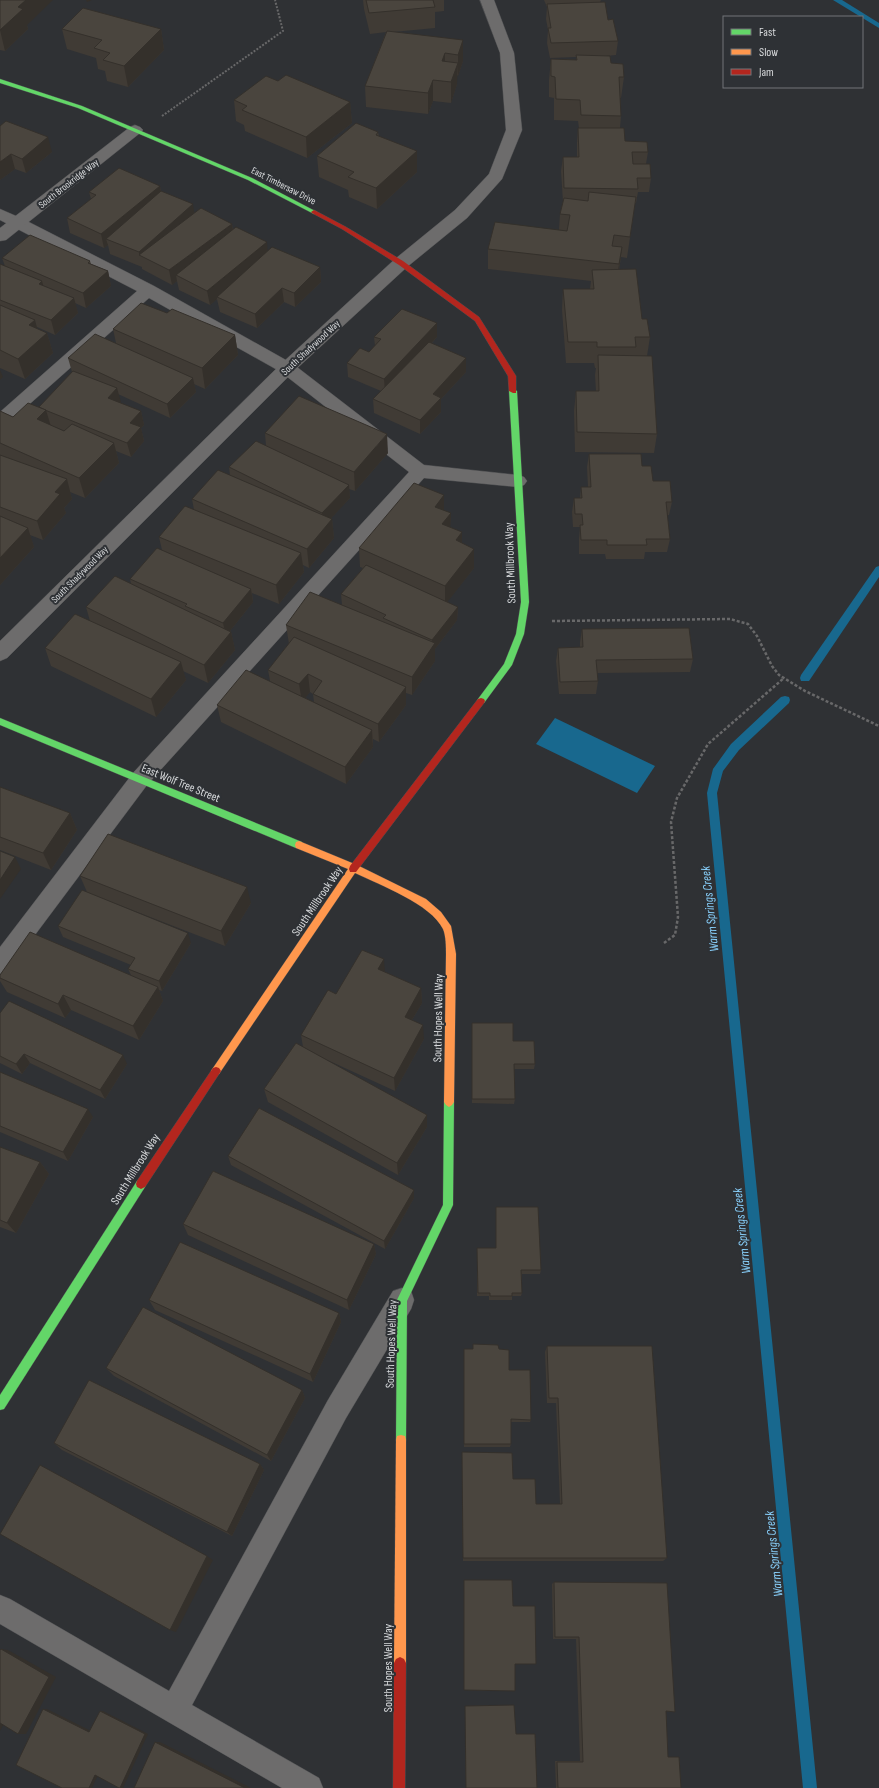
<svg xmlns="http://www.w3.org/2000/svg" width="879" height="1788" font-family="'Sofia Sans Condensed',sans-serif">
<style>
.water{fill:#18688e}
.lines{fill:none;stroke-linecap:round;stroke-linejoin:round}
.stream{fill:#18688e;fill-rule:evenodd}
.lane-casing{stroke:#4b4c4e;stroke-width:1}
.street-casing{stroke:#4b4c4e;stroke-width:1}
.fast-casing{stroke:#4b4c4e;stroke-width:1}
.slow-casing{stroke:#4b4c4e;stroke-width:1}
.jam-casing{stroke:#4b4c4e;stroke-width:1}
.path-far1{stroke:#686869;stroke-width:2;stroke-dasharray:2 1.5;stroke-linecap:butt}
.path{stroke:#686869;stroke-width:2.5;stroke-dasharray:3 2;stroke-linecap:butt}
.lane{fill:#6d6c6c;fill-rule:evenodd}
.street{fill:#6d6c6c;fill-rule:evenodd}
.fast{fill:#63d668;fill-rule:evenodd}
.slow{fill:#ff974d;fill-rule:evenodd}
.jam{fill:#b3261e;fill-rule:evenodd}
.wall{fill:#403b35;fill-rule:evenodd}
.shaded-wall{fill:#34302b}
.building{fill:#4a453e;stroke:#34302b}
.labels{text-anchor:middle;stroke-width:4;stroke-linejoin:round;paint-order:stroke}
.far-street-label{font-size:10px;fill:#d8dadc;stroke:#2e3135}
.street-label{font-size:12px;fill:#d8dadc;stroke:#2e3135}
.water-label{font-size:13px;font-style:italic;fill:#88cffa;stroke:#2e3135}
</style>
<rect width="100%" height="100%" fill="#2f3134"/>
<polygon class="water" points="555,718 655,766 637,793 536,744"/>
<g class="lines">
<g class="stream">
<polygon points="833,0 842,0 879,23 879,28"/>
<polygon points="879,566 879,577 809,681 801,681 800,678 801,675 876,567"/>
<polygon points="785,696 789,697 790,700 789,703 739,750 723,771 717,793 817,1788 803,1788 707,793 713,769 731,744 781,697"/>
</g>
<defs>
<g id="lane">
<polygon points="0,209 23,219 154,286 293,364 424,465 518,475 524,477 527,481 524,485 518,487 424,478 147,785 8,971 0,974 0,947 133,773 409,472 281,372 149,298 6,425 0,427 0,412 137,291 0,220"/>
<polygon points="402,1288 411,1291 414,1300 411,1309 346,1418 192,1705 319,1778 323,1788 282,1788 0,1624 0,1595 10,1599 169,1691 328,1400 393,1291"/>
</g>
<g id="street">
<polygon points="480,0 494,0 514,53 522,130 502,179 467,218 407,267 293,372 7,658 0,661 0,641 281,364 395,259 455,210 489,174 506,130 500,53"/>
<polygon points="135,125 140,127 143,130 140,133 6,240 0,241 0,228 130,127"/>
</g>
<g id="fast">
<polygon points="0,79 82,106 252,178 317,212 314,214 312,213 248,180 78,108 0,83"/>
<polygon points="510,389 513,389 517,391 529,602 524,634 512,665 484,703 478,703 477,701 478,699 504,664 516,634 521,602 509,391"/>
<polygon points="0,718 302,842 303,845 302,848 296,848 0,725"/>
<polygon points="449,1097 452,1099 454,1102 453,1205 407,1301 406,1440 405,1444 401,1445 397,1444 396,1440 397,1300 443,1205 444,1102 446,1099"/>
<polygon points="141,1179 145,1181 146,1184 145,1187 4,1409 0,1410 0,1395 137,1181"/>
</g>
<g id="slow">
<path d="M299,841L357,865L426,899L441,912L451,926L456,954L454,1102L452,1105L449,1107L446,1105L444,1102L446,954C446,947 446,936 443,929C431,904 380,885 355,873L219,1074L216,1075L213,1074L211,1071L213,1068L348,869L296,848L295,845L296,842Z"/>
<polygon points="401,1435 405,1436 406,1440 406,1663 404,1667 400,1669 396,1667 394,1663 396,1440 397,1436"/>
</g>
<g id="jam">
<polygon points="314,210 346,227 403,261 479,317 516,376 516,393 513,393 509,391 508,376 475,321 399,265 342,229 312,213 311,212"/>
<polygon points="481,698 484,699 485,701 484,703 356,872 350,872 349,869 350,866 478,699"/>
<polygon points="216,1067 219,1068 221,1071 219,1074 145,1187 141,1189 137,1187 136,1184 137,1181 213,1068"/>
<polygon points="400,1657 404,1659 406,1663 405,1788 393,1788 394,1663 396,1659"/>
</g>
</defs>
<use href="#lane" class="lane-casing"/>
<use href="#street" class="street-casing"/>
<use href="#fast" class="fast-casing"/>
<use href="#slow" class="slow-casing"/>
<use href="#jam" class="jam-casing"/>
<polyline class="path-far1" points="162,116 283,31 275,0"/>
<g class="path">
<polyline points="552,621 730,619 748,624 757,636 772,666 779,675 805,691 879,726"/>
<polyline points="664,943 675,935 678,917 671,822 677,798 708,744 784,678"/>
</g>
<use href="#lane" class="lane"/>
<use href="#street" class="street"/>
<use href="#fast" class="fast"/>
<use href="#slow" class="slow"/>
<use href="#jam" class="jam"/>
</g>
<g class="wall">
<polygon points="0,0 27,25 28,29 5,51 0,50"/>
<polygon points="363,0 444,0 444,11 435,12 435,28 393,32 463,40 463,61 458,76 457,75 457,84 451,103 433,101 428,114 366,107 365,86 386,32 370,34 364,9"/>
<polygon points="544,0 601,0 600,2 618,41 616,55 606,56 611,63 624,77 621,98 620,98 621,116 620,128 625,141 648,152 646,164 651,178 649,192 638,192 636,203 635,203 627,258 621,257 619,270 642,319 650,337 647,356 657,434 654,453 575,452 574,411 576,391 596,391 595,375 596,368 595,368 594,363 566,363 562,310 563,289 590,289 591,281 488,269 488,249 559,230 560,214 563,202 561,171 563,157 577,157 577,142 578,128 579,128 578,121 554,120 554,98 549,97 549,80 551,59 576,60 576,57 550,58 547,43 548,30 546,19 547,7"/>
<polygon points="62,29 161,29 164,50 128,87 107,81 105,71 98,69 96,58 67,49"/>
<polygon points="278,81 350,102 352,123 307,158 245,131 244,125 236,121 234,100"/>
<polygon points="0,126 52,152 26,173 15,169 0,180"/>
<polygon points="378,132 379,136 417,172 377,209 349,197 348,190 319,177 317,156"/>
<polygon points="160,186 161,192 194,213 232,224 233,230 268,251 320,267 321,282 295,307 284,302 257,328 220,312 217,299 210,305 179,290 177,281 172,285 142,269 142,267 110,254 108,245 104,248 70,233 67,218 91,199 89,192"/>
<polygon points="2,258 90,261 91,264 108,271 111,286 86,308 75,303 78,313 55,335 37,327 37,329 47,333 53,353 25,379 0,368 0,264 5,266"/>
<path d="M167,313L235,335L238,355L205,389L194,384L196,392L170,418L118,394L120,403L141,411L144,425L141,428L144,441L131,457L116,451L119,463L85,498L70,492L72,499L64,508L66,513L43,540L30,535L34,547L0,585V411L13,417L39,407L72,372L68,358L116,343L113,329ZM50,425L65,431H64Z"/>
<polygon points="437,323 437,337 432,343 466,372 441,399 441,412 420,434 374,413 373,399 381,391 348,377 347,363 369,352 375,346 374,337"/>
<polygon points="265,433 388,453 355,491 349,489 350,498 331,518 332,519 334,538 309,568 303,565 304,572 279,604 252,593 253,602 230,631 231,632 235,650 208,683 183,671 186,680 156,717 51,666 45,648 90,621 86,607 131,584 130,579 162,550 159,537 194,510 192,499 230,475 229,467 266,446"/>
<polygon points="589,454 642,466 653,481 672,502 669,515 667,515 670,539 667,552 645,552 644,559 606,559 605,554 579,554 579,539 580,527 573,527 572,512 574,498 580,498 581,487 588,487 587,467"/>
<path d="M444,511L451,513L450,527L462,532V543L474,568L447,602L458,607L457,620L435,649V661L412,695L406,693V705L379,742L373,739V747L346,784L221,722L217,705L270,681L268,670L289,644L286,625L342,605L341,594L363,568L360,567L359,548ZM310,692L313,694L314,702L305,698Z"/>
<polygon points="582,629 693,659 690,672 597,673 598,681 596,694 559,694 556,661 558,648 580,647 580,642"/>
<polygon points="0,787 70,813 77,830 51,870 0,850"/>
<polygon points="80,876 251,903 225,946 106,900 191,943 162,991 159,990 163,1001 139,1040 71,1010 65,1018 7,992 0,981 0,975 131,975 128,969 131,965 63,937 58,926 87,892"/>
<polygon points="385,972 421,988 422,1003 412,1020 424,1039 395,1091 323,1058 427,1115 427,1127 398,1175 268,1102 264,1089 303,1047 301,1035 336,994"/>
<polygon points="0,1013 127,1064 105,1099 30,1063 22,1074 0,1063"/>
<polygon points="472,1028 513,1041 535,1064 534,1069 514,1069 515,1099 514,1104 472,1103"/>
<polygon points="0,1072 93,1117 68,1161 0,1132"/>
<polygon points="0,1147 40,1162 49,1174 16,1233 0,1227"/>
<polygon points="228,1156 414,1198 385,1249 231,1165"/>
<polygon points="496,1207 541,1270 540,1274 522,1274 522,1293 521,1296 512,1296 512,1300 489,1300 489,1296 477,1296 477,1248 496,1248"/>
<polygon points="183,1224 374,1244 376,1254 349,1310 188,1235"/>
<polygon points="149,1300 339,1313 341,1322 313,1382 155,1310"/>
<polygon points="547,1346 667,1558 663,1561 463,1561 462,1452 513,1479 536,1504 560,1504 556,1403 547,1403 545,1352"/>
<polygon points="464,1349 499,1349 509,1370 531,1420 530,1422 511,1422 511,1444 510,1447 464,1447"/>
<polygon points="106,1368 302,1390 305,1398 271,1461 114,1376"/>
<polygon points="54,1443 260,1464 264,1470 232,1536 62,1450"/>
<polygon points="554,1582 675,1712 666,1711 668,1757 679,1757 681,1788 556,1788 555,1761 580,1761 576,1639 553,1639 552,1584"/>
</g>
<g class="shaded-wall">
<polygon points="26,0 53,0 27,25 28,29 5,51 0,30 18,7"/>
<polygon points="86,0 92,0 87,2"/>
<polygon points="161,29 164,50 128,87 124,66"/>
<polygon points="463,40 463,61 458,76 458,55"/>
<polygon points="445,53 445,74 442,82 442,61"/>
<polygon points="458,63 457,84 451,103 451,82"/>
<polygon points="433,80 433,101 428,114 428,93"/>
<polygon points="350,102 352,123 307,158 306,137"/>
<polygon points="48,137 52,152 26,173 22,159"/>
<polygon points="417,151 417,172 377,209 376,188"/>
<polygon points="11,154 15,169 0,180 0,162"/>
<polygon points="160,186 162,200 106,239 108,245 104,248 101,234"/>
<polygon points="193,204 195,219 139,255 139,252"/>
<polygon points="232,224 234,238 176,275 177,281 172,285 169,270"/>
<polygon points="267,242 268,257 217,297 217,299 210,305 207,291"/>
<polygon points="622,247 619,268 616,284 619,264"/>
<polygon points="320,267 321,282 295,307 294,293"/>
<polygon points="108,271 111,286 86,308 83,293"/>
<polygon points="42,281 46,295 39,284"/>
<polygon points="282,288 284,302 257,328 255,314"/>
<polygon points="74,298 78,313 55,335 51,320"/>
<polygon points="35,320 40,339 47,333 53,353 25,379 18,359 29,325"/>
<polygon points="437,323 437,337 385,393 384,379"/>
<polygon points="235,335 238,355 205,389 202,368"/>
<polygon points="466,358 466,372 441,399 441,412 420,434 420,420 433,394"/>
<polygon points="0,370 3,377 0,380"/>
<polygon points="193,378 196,392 170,418 167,404"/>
<polygon points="117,388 121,402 112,412 108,398"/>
<polygon points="46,410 52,430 37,419"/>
<polygon points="141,411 144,425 141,428 144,441 131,457 127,443 130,423"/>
<polygon points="387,434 388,453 355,491 354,472"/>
<polygon points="114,443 119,463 85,498 79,478"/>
<polygon points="67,479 72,499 64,508 66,513 43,540 37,521 55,492"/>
<polygon points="349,485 350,498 323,527 322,513"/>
<polygon points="444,495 444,515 435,507"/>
<polygon points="451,513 450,533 442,524"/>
<polygon points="332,519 334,538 309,568 307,549"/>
<polygon points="28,528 34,547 0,585 0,558"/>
<polygon points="462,532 462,552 456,540"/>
<polygon points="474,549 474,568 445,605 445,586"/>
<polygon points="301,553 304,572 279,604 276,585"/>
<polygon points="251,589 253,602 226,636 223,623"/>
<polygon points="458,607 457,620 435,649 435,661 412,695 412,677 432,647 432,640"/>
<polygon points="231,632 235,650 208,683 204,665"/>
<polygon points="181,662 186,680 156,717 151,699"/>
<polygon points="308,674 310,692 302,702 299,684"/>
<polygon points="406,687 406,705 379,742 378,724"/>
<polygon points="372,730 373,747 346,784 345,767"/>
<polygon points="70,813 77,830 51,870 43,853"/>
<polygon points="15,857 21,869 0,899 0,880"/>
<polygon points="247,887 251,903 225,946 221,931"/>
<polygon points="188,933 191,943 162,991 159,981"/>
<polygon points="384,959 385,974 378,969"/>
<polygon points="158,987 163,1001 139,1040 133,1026"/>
<polygon points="421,988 422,1003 406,1030 405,1017"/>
<polygon points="63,995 71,1010 65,1018 58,1004"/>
<polygon points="423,1025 424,1039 395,1091 394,1078"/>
<polygon points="24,1054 30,1063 22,1074 16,1064"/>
<polygon points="123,1055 127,1064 105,1099 100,1090"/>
<polygon points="88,1109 93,1117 68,1161 63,1152"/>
<polygon points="427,1115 427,1127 398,1175 397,1163"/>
<polygon points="40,1162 49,1174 16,1233 7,1223"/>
<polygon points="414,1190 414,1198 385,1249 384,1241"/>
<polygon points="374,1244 376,1254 349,1310 347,1300"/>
<polygon points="339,1313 341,1322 313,1382 310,1374"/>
<polygon points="302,1390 305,1398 271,1461 267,1455"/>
<polygon points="260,1464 264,1470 232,1536 227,1532"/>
<polygon points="207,1556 213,1560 176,1632 170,1630"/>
<polygon points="1,1649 8,1650 56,1677 26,1734 18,1734"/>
<polygon points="43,1709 47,1709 93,1732 89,1732"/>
<polygon points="100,1711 103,1711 148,1734 123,1788 120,1788"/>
<polygon points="0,1722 5,1722 0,1731"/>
<polygon points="155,1742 160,1742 251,1788 245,1788"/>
<polygon points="95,1775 98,1775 92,1788 89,1788"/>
</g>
<g class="building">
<polygon points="0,0 26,0 18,7 23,9 0,30"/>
<polygon points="366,0 433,0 435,7 369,13"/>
<polygon points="605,2 608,20 613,19 618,41 551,43 548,28 551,28 547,4"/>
<polygon points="83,8 161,29 124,66 103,60 110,53 94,48 102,40 62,29"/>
<polygon points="387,31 463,40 458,55 445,53 442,61 458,63 451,82 433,80 428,93 365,86"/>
<polygon points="576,55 610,56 611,63 623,64 624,77 619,77 621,116 581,115 580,100 556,99 555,77 551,76 551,59 577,60"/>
<polygon points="286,75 350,102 306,137 242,110 247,106 234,100 266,76 278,81"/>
<polygon points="6,121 48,137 22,159 11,154 0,162 0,126"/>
<polygon points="356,123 378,132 376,135 417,151 376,188 348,177 354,172 317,156"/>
<polygon points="578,128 624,128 625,141 647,142 648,152 632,152 633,164 650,164 651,178 637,178 638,189 564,188 563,157 579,157"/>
<polygon points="119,168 160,186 101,234 67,218 96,195 89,192"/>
<polygon points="161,191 193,204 139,252 106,239"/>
<polygon points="589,192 636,197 630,237 614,235 612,246 622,247 619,264 488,249 495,222 567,231 570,215 560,214 564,198 588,201"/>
<polygon points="201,208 232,224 169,270 139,255"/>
<polygon points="236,227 267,242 207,291 176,275"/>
<polygon points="30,235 90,261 88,263 108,271 83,293 2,258"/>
<polygon points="272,247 320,267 294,293 282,288 255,314 217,297"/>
<polygon points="0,264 42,281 39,284 74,298 51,320 0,300"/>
<polygon points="636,269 642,319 647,319 650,337 635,337 636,347 597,347 597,342 568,342 563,289 594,289 592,270"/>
<polygon points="141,303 167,313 172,309 235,335 202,368 113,329"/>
<polygon points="0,305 35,320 29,325 47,333 18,359 0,350"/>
<polygon points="402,309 437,323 384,379 347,363 360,348 369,352 381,339 374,337"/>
<polygon points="95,334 193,378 167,404 68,358"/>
<polygon points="429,342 466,358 433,394 441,398 420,420 373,399"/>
<polygon points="598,355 652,356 657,434 577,432 576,391 599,391"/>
<polygon points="73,371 117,388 108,398 141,411 130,423 141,427 127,443 45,410 39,407"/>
<polygon points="299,396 387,434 354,472 265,433"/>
<polygon points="28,403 46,410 37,419 64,431 72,424 114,443 79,478 0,443 0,411 13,417"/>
<polygon points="256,441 349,485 322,513 229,467"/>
<polygon points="589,454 641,454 642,466 651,466 653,481 670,481 672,502 666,502 670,539 646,539 647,545 607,545 607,540 581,540 580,525 583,525 582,514 575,514 574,498 582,498 581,487 591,487"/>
<polygon points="0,455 67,479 55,492 60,494 37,521 0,507"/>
<polygon points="218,470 332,519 307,549 192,499"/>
<polygon points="414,483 444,495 435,507 451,513 442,524 462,532 456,540 474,549 445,586 359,548"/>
<polygon points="185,506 301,553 276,585 159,537"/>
<polygon points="0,516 28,528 0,558"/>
<polygon points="157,548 251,589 223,623 185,606 187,604 130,579"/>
<polygon points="366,565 458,607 432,640 383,618 386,615 341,594"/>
<polygon points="115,576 231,632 204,665 86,607"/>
<polygon points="310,592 435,643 412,677 286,625"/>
<polygon points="75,614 181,662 151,699 45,648"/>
<polygon points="689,628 693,659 596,660 598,681 560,682 558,648 583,647 582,629"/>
<polygon points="294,637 406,687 378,724 313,694 322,681 308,674 299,684 268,670"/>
<polygon points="246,670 372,730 345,767 217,705"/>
<polygon points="0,787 70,813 43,853 0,837"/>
<polygon points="108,834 247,887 221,931 80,876"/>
<polygon points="0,851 15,857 0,880"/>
<polygon points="82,890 188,933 159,981 128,969 135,958 58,926"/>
<polygon points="30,932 158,987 133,1026 63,995 58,1004 0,978 0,975"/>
<polygon points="362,950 384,959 378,969 421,988 405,1017 423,1025 394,1078 301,1035 328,990 336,994"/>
<polygon points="9,1001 123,1055 100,1090 24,1054 16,1064 0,1056 0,1013"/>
<polygon points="472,1023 513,1023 513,1041 534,1041 535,1064 514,1064 515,1099 472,1099"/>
<polygon points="296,1043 427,1115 397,1163 264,1089"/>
<polygon points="0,1072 88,1109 63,1152 0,1126"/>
<polygon points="259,1108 414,1190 384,1241 228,1156"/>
<polygon points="0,1147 40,1162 7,1223 0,1220"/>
<polygon points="213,1171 374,1244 347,1300 183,1224"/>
<polygon points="496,1207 538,1207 541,1270 521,1270 522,1293 512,1293 512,1296 490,1296 490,1293 478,1293 477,1248 496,1248"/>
<polygon points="180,1242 339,1313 310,1374 149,1300"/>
<polygon points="143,1307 302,1390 267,1455 106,1368"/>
<polygon points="473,1344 498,1345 499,1349 509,1350 509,1370 530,1370 531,1420 511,1419 511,1444 464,1444 464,1349 473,1349"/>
<polygon points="547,1346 652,1346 667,1558 463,1558 462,1452 512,1453 513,1479 535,1479 536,1504 562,1504 558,1398 549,1398"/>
<polygon points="89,1380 260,1464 227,1532 54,1443"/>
<polygon points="40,1465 207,1556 170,1630 0,1534"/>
<polygon points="464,1580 512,1580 513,1606 535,1606 536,1664 515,1664 515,1691 464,1690"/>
<polygon points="554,1582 667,1583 675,1712 666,1711 668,1757 679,1757 681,1788 558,1788 557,1762 583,1762 579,1637 555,1637"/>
<polygon points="1,1649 49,1677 18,1734 0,1723 0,1650"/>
<polygon points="514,1705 516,1734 535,1734 537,1788 466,1788 465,1706"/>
<polygon points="43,1709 89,1732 100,1711 145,1734 120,1788 119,1788 95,1775 89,1788 62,1788 16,1765"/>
<polygon points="155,1742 245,1788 134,1788"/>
</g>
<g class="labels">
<g class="far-street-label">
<text transform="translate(68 183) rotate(-38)" y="4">South Brookridge Way</text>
<text transform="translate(284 185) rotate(27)" y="4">East Timbersaw Drive</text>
<text transform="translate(310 347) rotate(-43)" y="4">South Shadywood Way</text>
<text transform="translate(79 574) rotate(-45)" y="4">South Shadywood Way</text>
</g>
<g class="street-label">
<text transform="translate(510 563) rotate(-92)" y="4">South Millbrook Way</text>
<text transform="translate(181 783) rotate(22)" y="4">East Wolf Tree Street</text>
<text transform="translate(317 901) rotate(-56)" y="4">South Millbrook Way</text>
<text transform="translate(438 1018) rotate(-89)" y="4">South Hopes Well Way</text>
<text transform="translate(135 1169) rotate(-58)" y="4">South Millbrook Way</text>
<text transform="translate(391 1344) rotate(-88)" y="4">South Hopes Well Way</text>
<text transform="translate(388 1668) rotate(-90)" y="4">South Hopes Well Way</text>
</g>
<g class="water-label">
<text transform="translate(709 909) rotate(-96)" y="5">Warm Springs Creek</text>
<text transform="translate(741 1231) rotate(-96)" y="5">Warm Springs Creek</text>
<text transform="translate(773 1554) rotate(-96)" y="5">Warm Springs Creek</text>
</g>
</g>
<rect x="723" y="16" width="140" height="72" fill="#2e3135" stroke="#727578"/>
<rect x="731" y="29" width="20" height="6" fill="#63d668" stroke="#727578"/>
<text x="759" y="36" font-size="12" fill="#d8dadc">Fast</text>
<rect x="731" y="49" width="20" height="6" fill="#ff974d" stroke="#727578"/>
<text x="759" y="56" font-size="12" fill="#d8dadc">Slow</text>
<rect x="731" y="69" width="20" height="6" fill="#b3261e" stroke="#727578"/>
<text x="759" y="76" font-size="12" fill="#d8dadc">Jam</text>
</svg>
